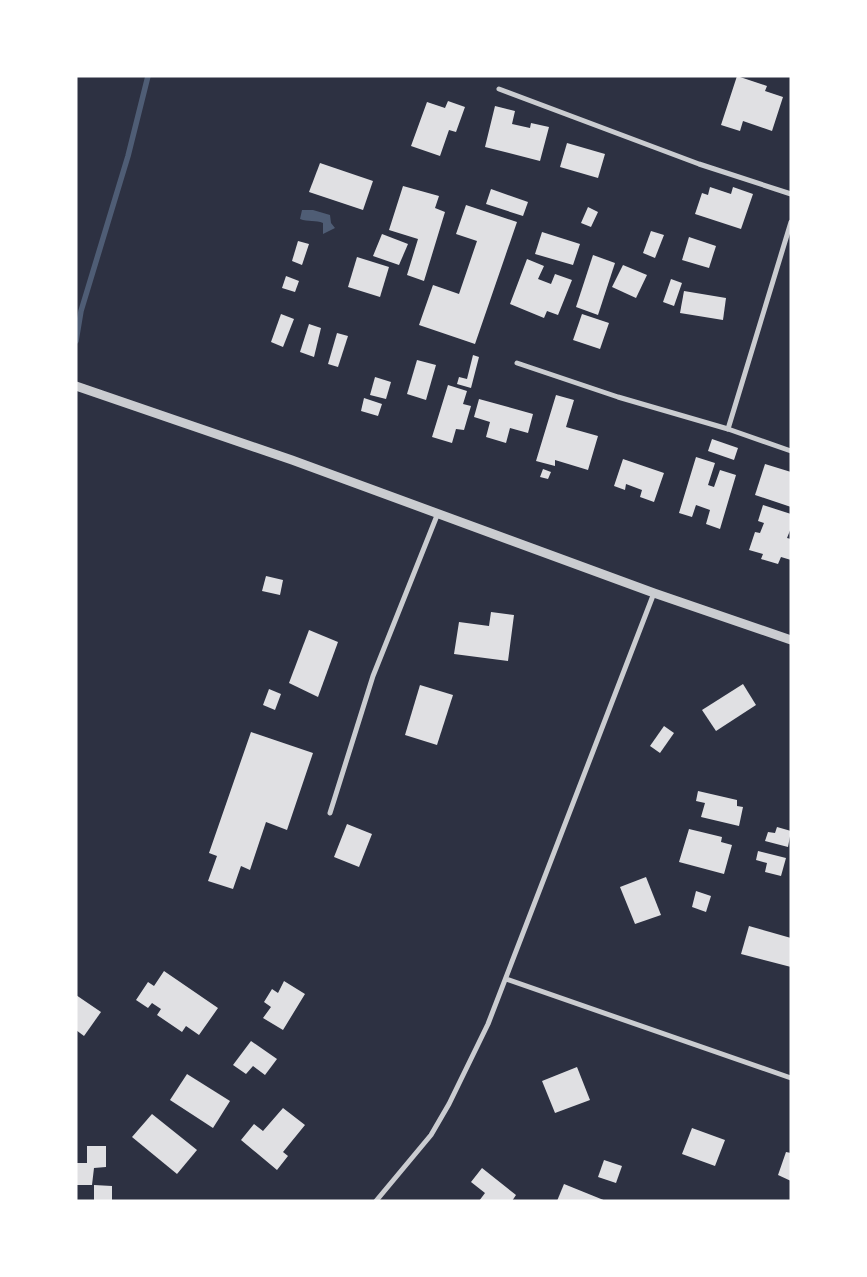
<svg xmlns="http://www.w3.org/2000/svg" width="867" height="1277" font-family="Lato,sans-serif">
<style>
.water{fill:#4f5d75}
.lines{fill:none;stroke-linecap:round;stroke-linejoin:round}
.stream{stroke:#4f5d75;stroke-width:5.5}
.building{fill:#e0e0e3}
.minor{stroke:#caccd0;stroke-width:5}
.tertiary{stroke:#caccd0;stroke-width:9}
</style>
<rect width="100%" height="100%" fill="#2d3142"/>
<path class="water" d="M302,210H313L330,215L331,223L335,228L323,234V223C316,220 308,222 300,219Z"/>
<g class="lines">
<polyline class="stream" points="76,341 81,311 128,156 148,76"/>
</g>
<g class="building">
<polygon points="737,76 767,86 765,91 783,97 772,131 743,121 740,131 721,125"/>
<polygon points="448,101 465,107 456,132 449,130 440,156 411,146 427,102 445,108"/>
<polygon points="495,106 515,111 512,124 530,128 531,123 549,127 540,161 485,147"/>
<polygon points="567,143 605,154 598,178 560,167"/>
<polygon points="320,163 373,181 363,210 309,192"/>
<polygon points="403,186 439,196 435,208 445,212 424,281 407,275 418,239 389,230"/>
<polygon points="710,187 731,194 733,187 753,194 741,229 695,214 702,193 708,195"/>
<polygon points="491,189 528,202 523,216 486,204"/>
<polygon points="466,205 517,222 475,344 419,325 433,285 459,294 477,241 456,234"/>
<polygon points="588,207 598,212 591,227 581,223"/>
<polygon points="651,231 664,235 655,258 643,253"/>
<polygon points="542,232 580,244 573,265 535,254"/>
<polygon points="382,234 408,244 399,265 373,256"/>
<polygon points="689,237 716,246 709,268 682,260"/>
<polygon points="298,241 309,244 302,265 292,261"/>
<polygon points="593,255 615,263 598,315 576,307"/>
<polygon points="357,257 389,267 380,297 348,287"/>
<polygon points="527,259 544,266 538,279 551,284 555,274 572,280 558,315 547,311 544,318 510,304"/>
<polygon points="623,265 647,275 636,298 612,287"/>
<polygon points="286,276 299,281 295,292 282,288"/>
<polygon points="671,279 682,283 674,306 663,302"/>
<polygon points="684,291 726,298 723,320 680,313"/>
<polygon points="281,314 294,319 283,347 271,342"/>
<polygon points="582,314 609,323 600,349 573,340"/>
<polygon points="309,324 321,328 314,357 300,352"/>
<polygon points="337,333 348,336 338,367 328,364"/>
<polygon points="473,355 479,357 471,388 457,384 459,377 467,379"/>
<polygon points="417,360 436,365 426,400 407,394"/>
<polygon points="375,377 391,382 386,399 370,395"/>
<polygon points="448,385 467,391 463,404 471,406 464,430 456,429 452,443 432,437"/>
<polygon points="556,395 574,400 566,427 598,436 588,470 555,460 555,466 536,461"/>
<polygon points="364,398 382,404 378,416 361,411"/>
<polygon points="479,399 533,414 528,433 510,428 506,443 486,437 490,422 474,417"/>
<polygon points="712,439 738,448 734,460 708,451"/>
<polygon points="696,457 715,463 708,485 714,487 720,470 736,475 720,529 706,524 710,510 696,505 692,517 679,513"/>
<polygon points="623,459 664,473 654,502 640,497 642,490 626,484 625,490 614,486"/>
<polygon points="765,464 791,472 791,507 755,495"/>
<polygon points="543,469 551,472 548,479 540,477"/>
<polygon points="763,505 791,514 791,528 787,538 791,539 791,560 781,557 778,564 761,559 763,554 749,550 755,532 760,533 764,523 758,521"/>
<polygon points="266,576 283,580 280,595 262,591"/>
<polygon points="491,612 514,615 508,661 454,654 459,622 489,626"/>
<polygon points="309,630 338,642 318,697 289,683"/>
<polygon points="743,684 756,705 716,731 702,710"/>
<polygon points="420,685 453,695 437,745 405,735"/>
<polygon points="269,689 281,694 275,710 263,705"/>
<polygon points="664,726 674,733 660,753 650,746"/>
<polygon points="251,732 313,753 287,830 266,822 250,870 241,866 233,889 208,881 217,856 209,853"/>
<polygon points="698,791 737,800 737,806 743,807 739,826 701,817 705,803 696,801"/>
<polygon points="347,824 372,834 359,867 334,857"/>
<polygon points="777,827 791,831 788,847 765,841 768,832 775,833"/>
<polygon points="689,829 722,837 721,842 732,845 724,874 679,862"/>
<polygon points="758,851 786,858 781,876 765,872 767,863 756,860"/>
<polygon points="646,877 661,915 635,924 620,887"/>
<polygon points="696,891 711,896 706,912 692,907"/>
<polygon points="749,926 791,938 791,967 741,954"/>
<polygon points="164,971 218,1008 199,1035 186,1026 182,1032 157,1015 161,1009 152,1003 148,1008 136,1000 148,982 154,986"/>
<polygon points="284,981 305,994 283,1030 263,1018 271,1007 264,1002 272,989 278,993"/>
<polygon points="76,995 101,1012 84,1036 76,1030"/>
<polygon points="251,1041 277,1059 265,1075 253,1066 246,1074 233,1065"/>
<polygon points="577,1067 590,1100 555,1113 542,1081"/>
<polygon points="187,1074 230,1101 213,1128 170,1100"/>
<polygon points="283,1108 305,1125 283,1152 288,1156 277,1170 241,1140 254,1124 263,1131"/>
<polygon points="152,1114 197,1150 177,1174 132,1137"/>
<polygon points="692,1128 725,1140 715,1166 682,1154"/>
<polygon points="87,1146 106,1146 106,1167 94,1168 92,1185 76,1185 76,1163 87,1163"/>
<polygon points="786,1152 791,1153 791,1181 778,1175"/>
<polygon points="604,1160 622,1166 616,1183 598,1177"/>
<polygon points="482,1168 516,1195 512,1201 479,1201 485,1193 471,1182"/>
<polygon points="564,1184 606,1201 557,1201"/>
<polygon points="94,1185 112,1186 112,1201 94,1201"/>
</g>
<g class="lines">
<g class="minor">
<polyline points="499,89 699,164 791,194"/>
<polyline points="517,363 618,397 728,429 791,451"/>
<polyline points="728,429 791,222"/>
<polyline points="330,813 373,676 438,513"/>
<polyline points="506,979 791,1078"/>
<polyline points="376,1201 431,1135 449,1104 488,1024 654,593"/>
</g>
<polyline class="tertiary" points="76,386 292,460 654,593 791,640"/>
</g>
<rect width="867" height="1277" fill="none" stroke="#ffffff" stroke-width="155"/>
</svg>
